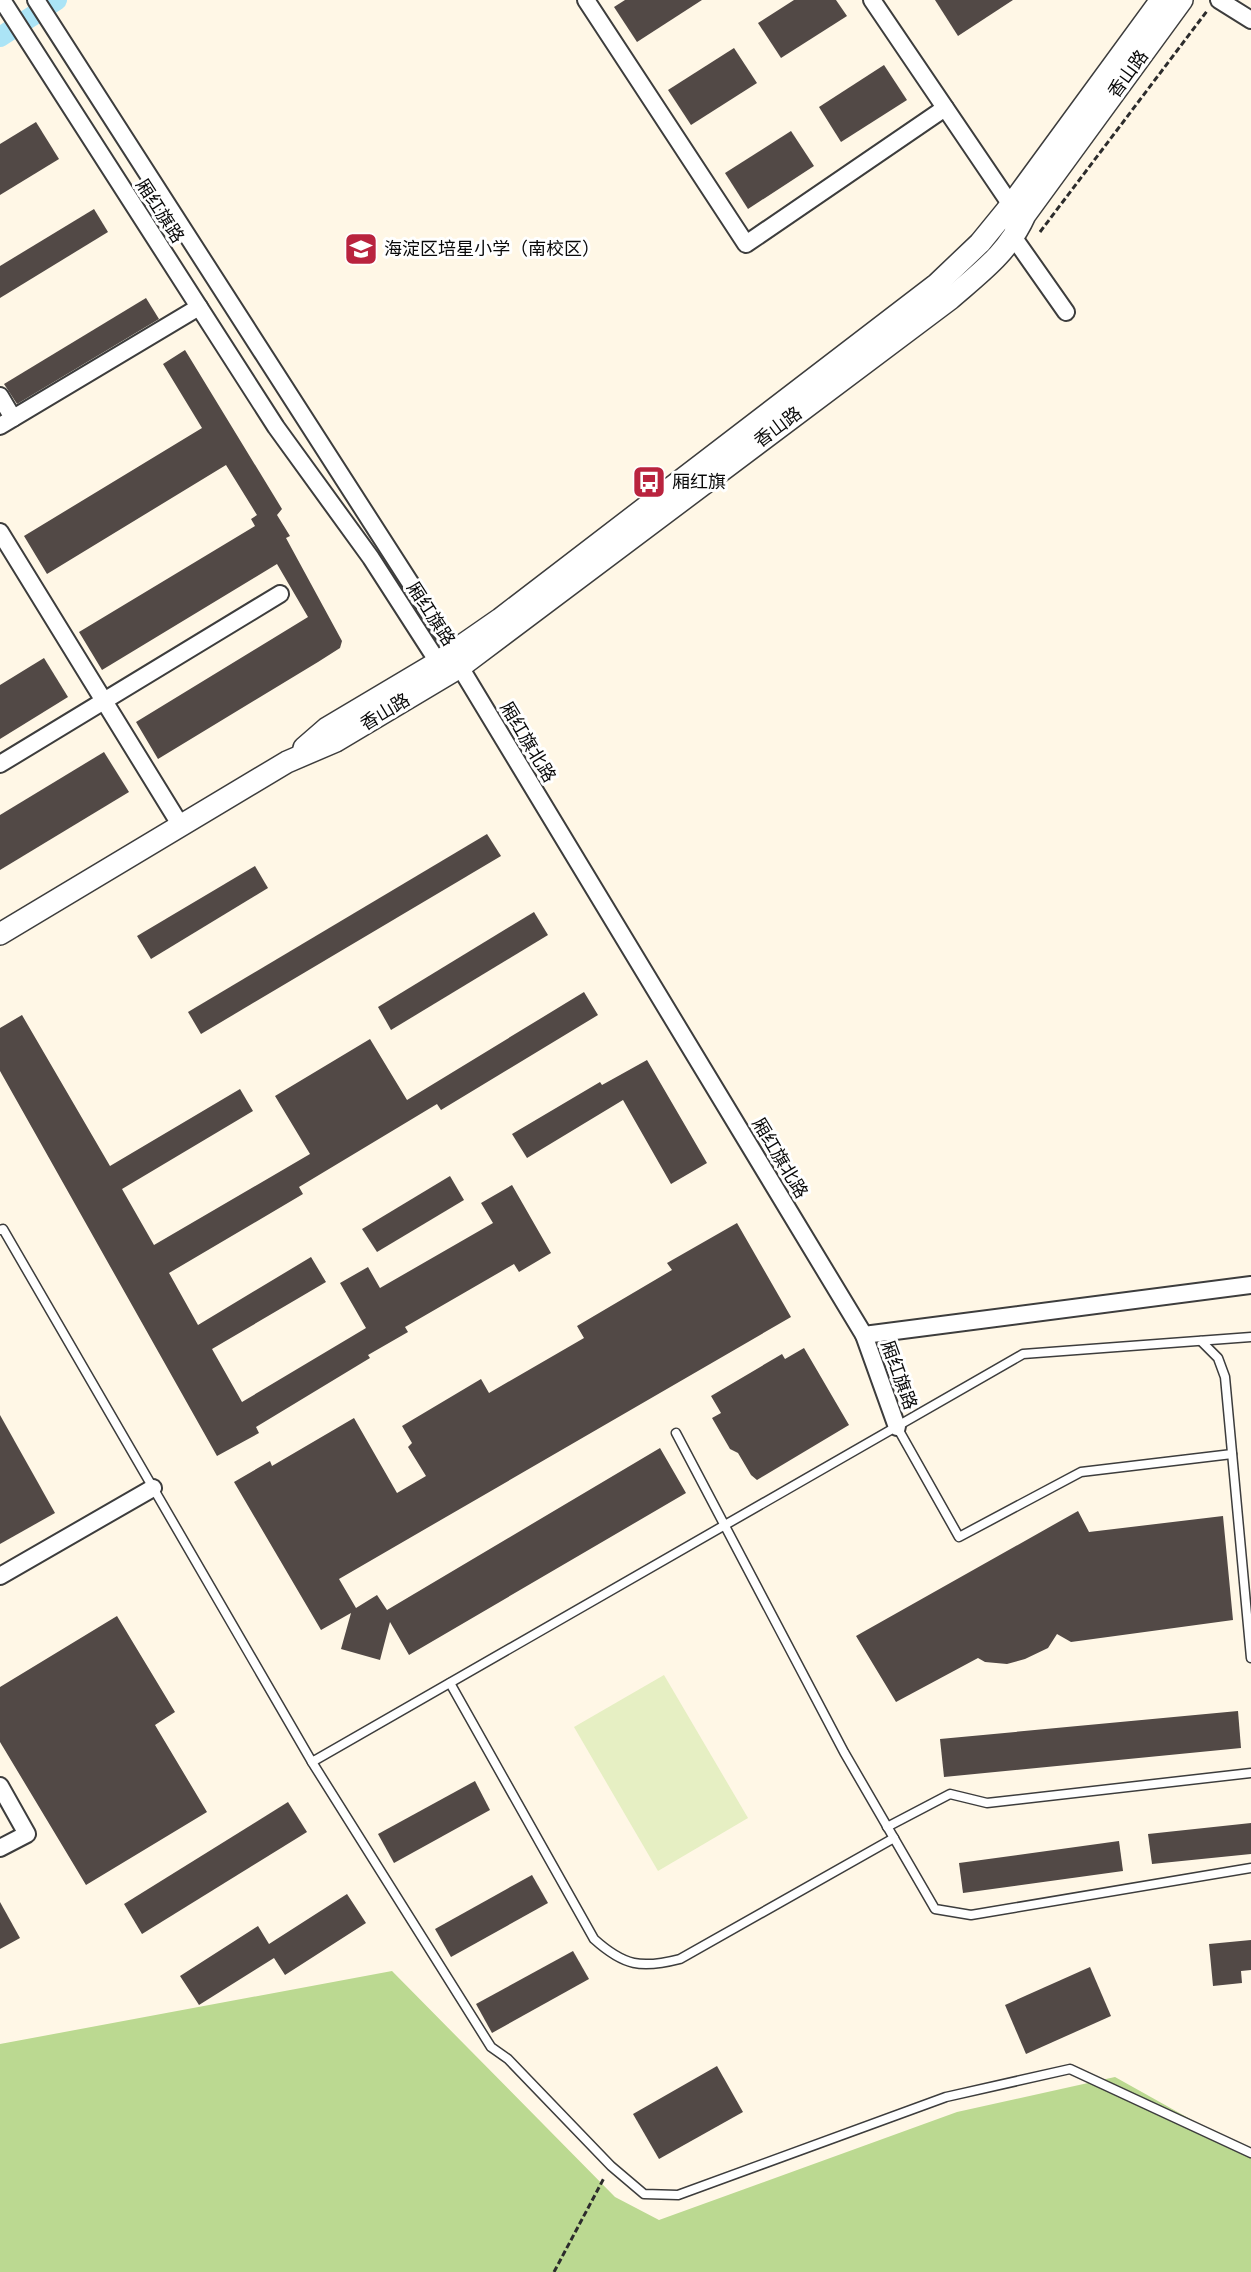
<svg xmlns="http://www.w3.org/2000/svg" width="1251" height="2272" font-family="'Playfair Display','Noto Sans SC',serif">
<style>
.forest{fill:#bbd991}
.pitch{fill:#e6efc3}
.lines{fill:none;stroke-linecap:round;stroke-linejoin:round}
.canal{stroke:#abe4f6;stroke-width:20}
.building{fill:#524946}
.service-casing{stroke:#3d3d3d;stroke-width:11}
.minor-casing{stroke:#3d3d3d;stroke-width:20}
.tertiary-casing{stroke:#3d3d3d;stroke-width:24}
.path{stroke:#2c2c2c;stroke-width:3;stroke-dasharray:6 3;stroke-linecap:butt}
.service{stroke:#fff;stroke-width:8}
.minor{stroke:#fff;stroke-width:16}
.tertiary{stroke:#fff;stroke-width:21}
.labels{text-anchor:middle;stroke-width:6;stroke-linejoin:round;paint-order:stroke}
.street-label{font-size:18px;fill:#0a0a0a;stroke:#fff}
.poi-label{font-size:18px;fill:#0a0a0a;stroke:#fff;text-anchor:start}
</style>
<rect width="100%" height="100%" fill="#fff7e6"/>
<polygon class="forest" points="392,1971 615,2197 659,2220 957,2112 1115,2077 1251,2153 1251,2272 0,2272 0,2044"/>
<polygon class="pitch" points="664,1675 748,1818 658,1871 574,1727"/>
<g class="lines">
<polyline class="canal" points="0,37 57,0"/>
</g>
<g class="building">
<polygon points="625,0 702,0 637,42 614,7"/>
<polygon points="794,0 836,0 847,16 781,58 758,23"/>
<polygon points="935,0 1013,0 958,36"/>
<polygon points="734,48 757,83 691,125 668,90"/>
<polygon points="884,65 907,100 841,142 819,107"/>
<polygon points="36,122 59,159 0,195 0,144"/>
<polygon points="791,131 814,166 748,209 725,173"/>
<polygon points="94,209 108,232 0,298 0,266"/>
<polygon points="146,298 159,319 17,404 4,384"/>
<polygon points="185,350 282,509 277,515 290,536 286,538 342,641 340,648 318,662 158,759 136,722 308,617 277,564 102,670 79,632 255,526 251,519 257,515 226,465 47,574 24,536 202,428 163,364"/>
<polygon points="44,658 68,697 0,739 0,685"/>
<polygon points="104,752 129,792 0,870 0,815"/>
<polygon points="487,834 501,856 201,1034 188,1012"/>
<polygon points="255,866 268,888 151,959 137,936"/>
<polygon points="534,912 548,935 391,1030 378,1007"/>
<polygon points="584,992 598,1015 441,1110 437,1104 299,1187 303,1194 169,1273 198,1325 311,1257 326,1282 212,1349 242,1402 366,1328 340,1283 368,1267 380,1288 493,1223 481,1203 512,1185 551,1253 519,1272 514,1264 405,1327 408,1332 368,1355 370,1358 256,1427 259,1433 217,1456 0,1071 0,1028 22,1015 110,1166 240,1089 253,1111 122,1189 154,1245 310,1154 275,1096 370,1039 407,1100"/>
<polygon points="647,1060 707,1163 671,1184 623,1100 527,1158 512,1134 600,1082 602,1085"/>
<polygon points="450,1176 464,1200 377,1252 362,1229"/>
<polygon points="737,1223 791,1317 339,1579 356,1608 377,1595 387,1610 660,1448 686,1493 409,1655 390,1622 380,1660 341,1649 351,1613 321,1630 234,1482 270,1461 272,1466 354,1418 397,1493 426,1476 408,1447 412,1443 402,1426 481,1379 489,1393 584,1338 577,1326 672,1270 667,1263"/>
<polygon points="804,1348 849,1425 757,1480 751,1475 738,1453 730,1449 712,1418 721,1413 711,1396 782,1354 785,1359"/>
<polygon points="0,1415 55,1513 0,1544"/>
<polygon points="1078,1511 1089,1532 1223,1516 1233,1620 1071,1642 1057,1634 1048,1648 1025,1659 1007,1664 985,1662 978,1658 896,1702 856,1636"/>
<polygon points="117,1616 175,1712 155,1725 207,1812 86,1885 0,1742 0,1687"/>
<polygon points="1238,1711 1241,1748 944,1777 940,1739"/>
<polygon points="475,1781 490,1810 394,1863 378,1834"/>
<polygon points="288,1802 307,1832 142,1934 124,1904"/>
<polygon points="1251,1823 1251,1854 1152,1864 1148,1834"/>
<polygon points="1119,1841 1123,1871 963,1893 959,1863"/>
<polygon points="532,1875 548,1903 451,1957 435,1929"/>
<polygon points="347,1894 366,1923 285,1975 274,1958 199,2005 180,1976 258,1926 269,1944"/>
<polygon points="0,1902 20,1938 0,1949"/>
<polygon points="1251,1940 1251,1970 1241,1971 1242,1983 1213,1986 1209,1944"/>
<polygon points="573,1951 589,1979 492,2033 476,2004"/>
<polygon points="1090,1967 1111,2016 1026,2054 1005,2005"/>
<polygon points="717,2066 743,2112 659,2159 633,2114"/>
</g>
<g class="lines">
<defs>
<g id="service">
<polyline points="0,1230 3,1229 312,1762 1023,1354 1251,1337"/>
<polyline points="1201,1341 1218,1358 1225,1377 1251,1658"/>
<polyline points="897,1427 959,1537 1081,1472 1232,1454"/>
<polyline points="676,1433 844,1752 935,1909 971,1915 1251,1868"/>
<path d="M450,1683L594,1939C624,1966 641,1969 680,1959L894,1838"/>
<polyline points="312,1762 491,2047 508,2059 611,2166 644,2194 678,2195 946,2097 1070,2069 1251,2153"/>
<polyline points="887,1827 950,1794 987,1803 1251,1773"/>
</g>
<g id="minor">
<polyline points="2,0 276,427 371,558 438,662 448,664"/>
<polyline points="36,0 454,651 460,667 864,1335 1251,1285"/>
<polyline points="586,0 746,244 945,108"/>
<polyline points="872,0 1011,205 1014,238 1066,312"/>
<polyline points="1219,0 1251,20"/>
<polyline points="0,396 13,418"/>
<polyline points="0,426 199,307"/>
<polyline points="0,532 181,826"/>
<polyline points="0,764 280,594"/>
<polyline points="864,1335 897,1427"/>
<polyline points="0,1576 153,1488"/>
<polyline points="0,1786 27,1834 0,1848"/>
</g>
<g id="tertiary">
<polyline points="304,748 327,728 438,662 500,619 937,284 980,243 1011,205 1161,0"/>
<path d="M0,934L287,762L336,741L460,667L950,299C981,272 1008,253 1025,215L1182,0"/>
</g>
</defs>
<use href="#service" class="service-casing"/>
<use href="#minor" class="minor-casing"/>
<use href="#tertiary" class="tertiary-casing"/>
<g class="path">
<polyline points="1040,232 1207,11"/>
<polyline points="554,2272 604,2178"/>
</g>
<use href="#service" class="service"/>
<use href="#minor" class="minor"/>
<use href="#tertiary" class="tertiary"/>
</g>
<defs>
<symbol id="school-square" viewBox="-11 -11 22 22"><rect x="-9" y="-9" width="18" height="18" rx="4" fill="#b9233e" stroke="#fff"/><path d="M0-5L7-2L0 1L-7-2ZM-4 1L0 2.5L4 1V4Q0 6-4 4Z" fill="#fff"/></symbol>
<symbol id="bus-square" viewBox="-11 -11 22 22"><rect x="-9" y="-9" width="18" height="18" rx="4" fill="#b9233e" stroke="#fff"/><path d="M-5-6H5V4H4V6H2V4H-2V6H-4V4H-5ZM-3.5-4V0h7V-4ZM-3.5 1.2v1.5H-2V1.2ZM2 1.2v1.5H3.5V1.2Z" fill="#fff"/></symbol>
</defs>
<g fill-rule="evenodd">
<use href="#school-square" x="342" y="230" width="38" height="38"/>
<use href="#bus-square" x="630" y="463" width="38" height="38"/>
</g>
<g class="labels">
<g class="street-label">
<text transform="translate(1128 74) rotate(-54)" y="6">香山路</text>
<text transform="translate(160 211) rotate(57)" y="6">厢红旗路</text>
<text transform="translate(778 427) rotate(-37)" y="6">香山路</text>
<text transform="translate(431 614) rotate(57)" y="6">厢红旗路</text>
<text transform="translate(385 712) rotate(-31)" y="6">香山路</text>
<text transform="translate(528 742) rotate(59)" y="6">厢红旗北路</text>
<text transform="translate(780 1158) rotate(59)" y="6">厢红旗北路</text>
<text transform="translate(899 1375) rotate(70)" y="6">厢红旗路</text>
</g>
<g class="poi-label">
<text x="384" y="255">海淀区培星小学（南校区）</text>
<text x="672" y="488">厢红旗</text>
</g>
</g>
</svg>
